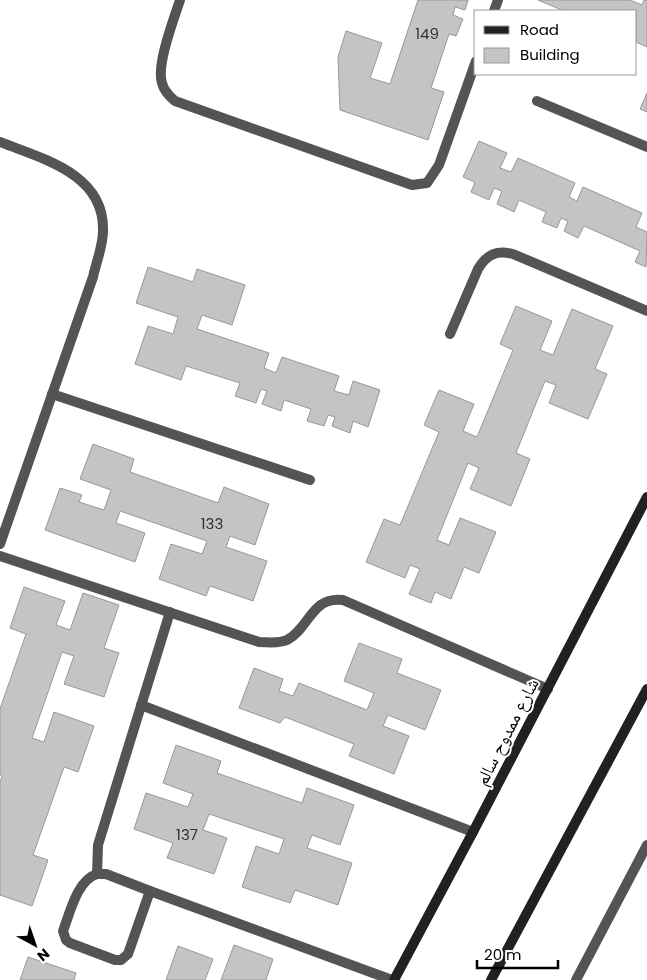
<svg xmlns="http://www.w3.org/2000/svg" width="647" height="980" font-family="Poppins,'Noto Naskh Arabic',sans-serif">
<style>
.building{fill:#c4c4c4;stroke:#989898}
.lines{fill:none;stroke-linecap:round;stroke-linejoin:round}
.service{stroke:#545454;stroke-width:10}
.minor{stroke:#545454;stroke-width:10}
.secondary{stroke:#212121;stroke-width:10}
.labels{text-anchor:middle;stroke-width:4;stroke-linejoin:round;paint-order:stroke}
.number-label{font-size:15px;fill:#313131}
.street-label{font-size:18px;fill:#000;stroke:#fff}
</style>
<rect width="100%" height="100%" fill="#fff"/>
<g class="building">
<polygon points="418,0 468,0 465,10 455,7 453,15 463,19 456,36 449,34 431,88 444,92 428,140 340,110 338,57 346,31 382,43 370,78 390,84"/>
<polygon points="538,0 630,0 642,5 644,0 647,0 647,47 636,42 636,11 564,11"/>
<polygon points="647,93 647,112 640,109"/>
<polygon points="479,141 507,153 500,168 511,172 518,158 575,183 569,197 577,201 583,187 642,213 636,227 647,232 646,267 635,262 640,251 584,226 578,238 564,231 568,221 561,218 557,228 542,222 546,212 519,200 514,212 497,204 502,191 494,188 489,200 471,192 475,182 463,177"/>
<polygon points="148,267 193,282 197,269 245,285 232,325 202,315 197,329 269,353 264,368 276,373 282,357 339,376 334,391 349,395 353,381 380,390 368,427 353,421 350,433 332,426 335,417 328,415 324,426 307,421 311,409 284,400 281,411 262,404 267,391 261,389 256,403 235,396 240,383 186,366 181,380 135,364 148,326 173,334 178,317 136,303"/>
<polygon points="516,306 552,321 540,350 553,355 572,309 613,326 595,369 607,374 588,419 549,403 556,385 545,381 516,453 530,459 511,506 470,489 479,468 468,463 437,540 449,545 460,518 496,532 479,573 464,567 451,599 435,592 431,603 409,594 420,569 410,565 405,578 366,562 384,519 400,525 439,432 424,425 439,390 474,404 463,431 477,437 513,350 500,344"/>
<polygon points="93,444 134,459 130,472 218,503 224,487 269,504 255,545 230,536 226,547 267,561 253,601 210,586 206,596 159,579 171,544 202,554 207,541 120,511 116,523 145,533 135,562 45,530 60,488 82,495 79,502 104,510 111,490 80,479"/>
<polygon points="24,587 65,601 56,625 70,630 83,593 119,605 104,648 119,653 104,697 64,684 74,656 62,652 32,738 44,742 54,712 94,726 78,772 64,767 33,855 48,860 32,906 0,895 0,782 2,776 0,775 0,709 26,634 10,628"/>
<polygon points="359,643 402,659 397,673 441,690 425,730 388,715 383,726 409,736 394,774 349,756 354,744 285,717 280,723 239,708 254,668 283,679 279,691 293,696 299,683 367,710 374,693 344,681"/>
<polygon points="176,745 221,761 217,773 302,803 307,788 354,805 340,845 312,835 307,848 352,863 338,905 295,890 290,903 242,887 256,846 279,854 284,839 209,814 203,830 227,838 214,874 167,858 173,843 134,829 146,793 188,807 193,794 163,783"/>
<polygon points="234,945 273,959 266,980 221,980"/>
<polygon points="178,946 213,959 205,980 166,980"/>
<polygon points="28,957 76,973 74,980 20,980"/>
</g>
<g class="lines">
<g class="service">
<polyline points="537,101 647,147"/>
<path d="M97,874H106L150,891L128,954L121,960H115L70,943L66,940L63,931C70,913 77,880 97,874Z"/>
<polyline points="150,891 392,980"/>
<polyline points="576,980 647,845"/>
</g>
<g class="minor">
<path d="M180,0C174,19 156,65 162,83C164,91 169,96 175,101L412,185L427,183L439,165L476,61"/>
<polyline points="494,11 498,0"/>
<path d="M0,142C43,159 105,174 103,231C103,246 96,263 93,277L0,544"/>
<path d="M450,334L478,269C487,254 497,250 513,254L647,311"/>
<polyline points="52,394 310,480"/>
<path d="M0,556L259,642C269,642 278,644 287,640C310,628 311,596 343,600L548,689"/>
<polyline points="141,705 473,832"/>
<polyline points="97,874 98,845 170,612"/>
</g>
<g class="secondary">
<polyline points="394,980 473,832 647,497"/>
<polyline points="491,980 647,689"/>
</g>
</g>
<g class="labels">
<g class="number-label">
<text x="427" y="39">149</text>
<text x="212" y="529">133</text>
<text x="187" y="840">137</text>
</g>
<g class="street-label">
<text transform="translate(507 732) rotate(-63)" y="6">شارع ممدوح سالم</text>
</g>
</g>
<rect x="474" y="10" width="162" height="65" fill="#ffffff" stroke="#999999"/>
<rect x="484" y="26" width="25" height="8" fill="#212121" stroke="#999999"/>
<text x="520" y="35" font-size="15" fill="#000000">Road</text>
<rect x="484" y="48" width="25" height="15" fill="#c4c4c4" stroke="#999999"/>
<text x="520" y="60" font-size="15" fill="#000000">Building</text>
<g transform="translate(35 945) rotate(140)" stroke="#ffffff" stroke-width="4" paint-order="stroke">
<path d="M0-4L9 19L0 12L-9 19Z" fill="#000000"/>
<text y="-8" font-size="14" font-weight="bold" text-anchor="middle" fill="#000000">N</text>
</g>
<path d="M477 960v8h81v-8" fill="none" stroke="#000000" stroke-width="2.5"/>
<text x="484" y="960" font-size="15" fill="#000000" stroke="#ffffff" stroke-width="4" paint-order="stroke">20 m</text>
</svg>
